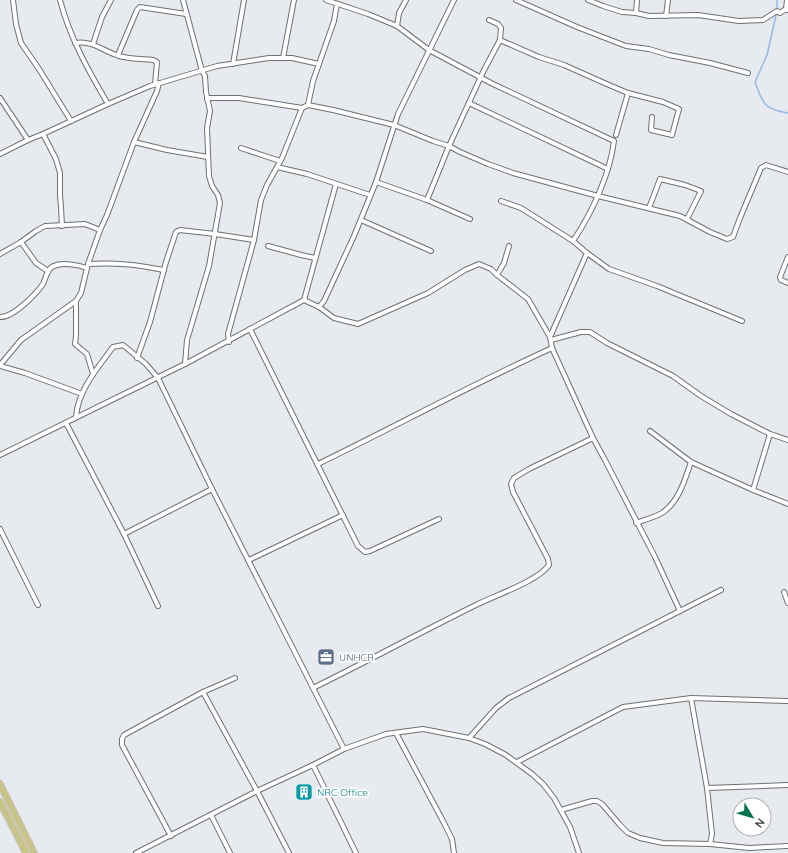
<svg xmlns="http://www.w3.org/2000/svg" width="788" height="853" font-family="Quicksand,sans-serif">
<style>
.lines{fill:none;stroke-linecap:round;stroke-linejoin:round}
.stream{stroke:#93bae5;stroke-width:1.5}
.minor-casing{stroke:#6e7074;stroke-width:6}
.primary-casing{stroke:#c7c7c8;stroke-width:8}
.minor{stroke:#fff;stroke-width:4}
.primary{stroke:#cac388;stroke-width:6}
.labels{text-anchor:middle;stroke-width:3.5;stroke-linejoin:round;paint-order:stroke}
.service-label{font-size:10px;fill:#4e5e75;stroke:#fff;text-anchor:start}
.culture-label{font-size:10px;fill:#0d838f;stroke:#fff;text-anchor:start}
</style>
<rect width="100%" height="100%" fill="#e7eaee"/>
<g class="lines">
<path class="stream" d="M777,0V11L767,55L755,82C763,104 764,109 788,113"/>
<defs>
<g id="minor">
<polyline points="13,0 16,24 21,43 39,69 71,121"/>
<path d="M60,0C70,38 88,70 108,104"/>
<polyline points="183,0 202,71 205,76 206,92 210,111 207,128 209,176 212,186 218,195 220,203 209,266 187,340 185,364"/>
<path d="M326,0L368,14L397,26L429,50L491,83L614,141C610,174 592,213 573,241"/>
<polyline points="516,0 577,27 626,46 649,49 669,55 710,63 748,73"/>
<polyline points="588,0 603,6 622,12 636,13 649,16 698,15 739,21 763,20 777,11 780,13 786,9 788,10"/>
<polyline points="786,9 787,0"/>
<polyline points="636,13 637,0"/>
<polyline points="666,16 668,0"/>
<polyline points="397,26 399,13 406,0"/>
<polyline points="500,40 539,57 564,65 609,85 628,93 663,102 679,109 672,135 651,130 652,117"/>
<path d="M75,43C92,40 103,51 119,56C130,59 142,59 153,60L157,62L155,84"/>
<polyline points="93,44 102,17 111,0"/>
<polyline points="118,55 137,10 140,7 186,14"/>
<polyline points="283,58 294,0"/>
<polyline points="233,64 244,0"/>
<polyline points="0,98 28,140"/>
<polyline points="207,99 209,98 239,98 302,108 308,105 333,110 394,125 433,141 449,146 460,152 488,164 513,173 598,196 680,216 710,232 727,239 733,237 740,218 761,168 766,165 788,172"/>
<polyline points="469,103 608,169"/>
<polyline points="308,105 313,81 334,21 337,4"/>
<polyline points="43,134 56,159 60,173 60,195 61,207 62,226"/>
<polyline points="616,135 628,93"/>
<polyline points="134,142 167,150 208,157"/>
<polyline points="241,148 280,161"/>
<polyline points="0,154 28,140 43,134 108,104 150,86 217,66 269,58 292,58 319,64"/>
<polyline points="277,167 307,174 370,195"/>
<polyline points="376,182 427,200 470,219"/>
<polyline points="427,200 449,146 484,70 500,40 501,28 498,24 489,20"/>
<polyline points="501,201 521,208 573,241 587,253 609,269 657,286 742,321"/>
<polyline points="649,208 660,179 685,185 701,191 687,219"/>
<polyline points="361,220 431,251"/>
<polyline points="21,242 36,263 48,271"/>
<polyline points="268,246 301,255 315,258"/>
<polyline points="587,253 550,337 552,348 593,438 605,460 655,557 680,611"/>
<polyline points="0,254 21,242 36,231 45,226 85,224 100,230"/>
<polyline points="788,257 780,277 781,280 788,283"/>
<path d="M88,264C116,262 137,265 164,270"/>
<polyline points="497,275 504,263 509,246"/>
<polyline points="304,300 336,184"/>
<polyline points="76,301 76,335 75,344 87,354 93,374"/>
<polyline points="319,307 334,318 358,324 428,293 465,270 479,264 491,269 497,275 528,299 550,337"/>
<path d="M0,317C13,318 36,294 43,284C46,278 47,268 54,266C62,262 79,265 87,268"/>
<polyline points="250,329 358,546 365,552 370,551 439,519"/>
<polyline points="551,340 581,332 590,332 607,343 673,376 701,396 731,414 770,434 788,440"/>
<polyline points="229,342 228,334 254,240 261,200 267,185 282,158 302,108"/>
<polyline points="137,358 150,322 166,262 176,232 180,230 215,234 254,240"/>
<polyline points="0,365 21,340 76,301 81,293 88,264 100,230 107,215 134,142 157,91 159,83"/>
<polyline points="0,366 25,373 82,394"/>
<path d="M76,417C78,390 97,369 113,347L123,345L146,364L158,378L212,489L344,749"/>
<polyline points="66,423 124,534 158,606"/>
<polyline points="650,431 691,462 753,490 788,504"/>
<polyline points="0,455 185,364 304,300 319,307 324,301 354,236 376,182 398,114 454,0"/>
<path d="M318,464C396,426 473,384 552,348"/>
<polyline points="753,490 770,434"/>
<path d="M636,523C645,520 655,517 662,513C679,502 685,479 691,462"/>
<polyline points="0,529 38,605"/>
<polyline points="124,534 212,489"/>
<polyline points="249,560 343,515"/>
<polyline points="784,592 788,603"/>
<path d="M313,688C368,661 423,631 478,604C496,595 538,581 549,565L548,559L513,492L511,484L514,478L529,469L593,438"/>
<polyline points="203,692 257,791 289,853"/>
<polyline points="691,698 707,788 712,834 710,844"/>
<polyline points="396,733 444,823 452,839 454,853"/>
<polyline points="469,738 496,708 509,698 721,590"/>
<polyline points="517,762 623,707 691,698 788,701"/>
<polyline points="313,765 356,853"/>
<polyline points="707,788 788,785"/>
<polyline points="561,810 592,801 597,801 602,804 620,825 628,833 640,838 663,843 710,844 749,848 788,846"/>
<polyline points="211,815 230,853"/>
<polyline points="171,836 122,745 122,739 124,735 203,692 235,678"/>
<polyline points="136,853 257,791 313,765 344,749 386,734 423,729 469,738 485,744 506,755 532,774 543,784 554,798 570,827 579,853"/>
</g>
<g id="primary">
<polyline points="0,784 34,853"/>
<polyline points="0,802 26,853"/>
</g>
</defs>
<use href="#minor" class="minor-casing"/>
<use href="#primary" class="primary-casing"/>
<use href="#minor" class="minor"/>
<use href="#primary" class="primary"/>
</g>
<defs>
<symbol id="office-square" viewBox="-11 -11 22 22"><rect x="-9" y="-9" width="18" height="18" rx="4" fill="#5c6f8a" stroke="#fff"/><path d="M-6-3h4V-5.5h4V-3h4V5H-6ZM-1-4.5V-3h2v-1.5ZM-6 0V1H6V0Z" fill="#fff"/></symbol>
<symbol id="building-square" viewBox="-11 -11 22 22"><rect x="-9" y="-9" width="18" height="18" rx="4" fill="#0f9aa8" stroke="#fff"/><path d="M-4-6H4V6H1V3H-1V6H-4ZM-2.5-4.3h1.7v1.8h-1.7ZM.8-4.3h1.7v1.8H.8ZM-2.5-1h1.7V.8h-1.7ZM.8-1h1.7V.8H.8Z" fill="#fff"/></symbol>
</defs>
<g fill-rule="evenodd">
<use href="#office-square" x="316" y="647" width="20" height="20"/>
<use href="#building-square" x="294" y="782" width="20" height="20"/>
</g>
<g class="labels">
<g class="service-label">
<text x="339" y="661">UNHCR</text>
</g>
<g class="culture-label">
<text x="317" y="796">NRC Office</text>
</g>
</g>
<g transform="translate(752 817) rotate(128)"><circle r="19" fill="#ffffff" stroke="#afafb0"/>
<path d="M0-3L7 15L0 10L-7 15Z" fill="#00744f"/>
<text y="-6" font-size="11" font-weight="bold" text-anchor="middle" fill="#363739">N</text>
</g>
</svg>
